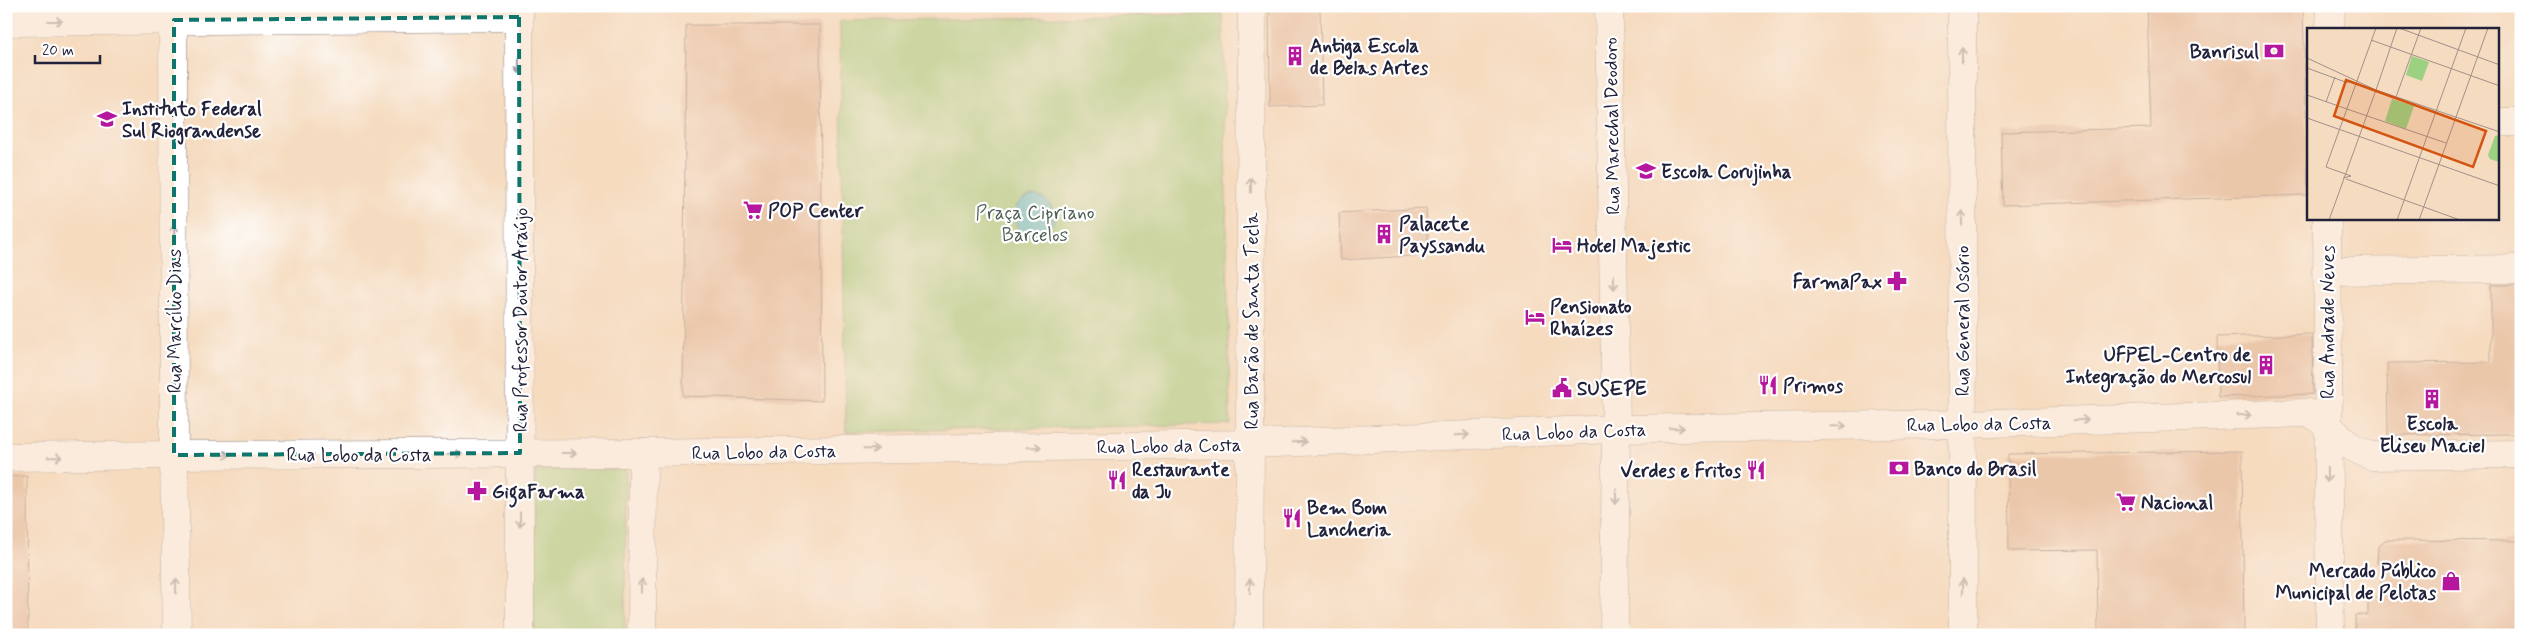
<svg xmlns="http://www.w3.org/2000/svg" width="2527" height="641" font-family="Mynerve,sans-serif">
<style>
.green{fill:#9cd182;stroke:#5f7a5e}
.water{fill:#5ac3d6;stroke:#3e7288}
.building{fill:#deaf91}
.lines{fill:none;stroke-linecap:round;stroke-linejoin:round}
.minor-casing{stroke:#8c7e7d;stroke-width:29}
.major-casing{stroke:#8c7e7d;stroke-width:29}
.minor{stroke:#fff;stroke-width:28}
.major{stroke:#fff;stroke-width:28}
.oneway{stroke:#9c9ca7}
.marked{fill:none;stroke:#0f766e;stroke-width:4;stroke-dasharray:10 6;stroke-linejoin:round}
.labels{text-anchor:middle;stroke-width:4.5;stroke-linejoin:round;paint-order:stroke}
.poi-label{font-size:19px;font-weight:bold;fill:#22223b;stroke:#fff;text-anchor:start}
.street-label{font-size:19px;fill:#22223b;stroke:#fff}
.park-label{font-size:19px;fill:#4d5f54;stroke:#fff}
.inset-road{fill:none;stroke:#a1918a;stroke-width:1}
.view{fill:#d45411;fill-opacity:0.15;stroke:#d45411;stroke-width:2.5}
.inset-edge{fill:none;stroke:#22223b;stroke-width:2.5}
</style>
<rect width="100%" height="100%" fill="#fff"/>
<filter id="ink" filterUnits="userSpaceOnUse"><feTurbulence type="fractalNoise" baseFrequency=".02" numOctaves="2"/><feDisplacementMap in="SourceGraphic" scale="10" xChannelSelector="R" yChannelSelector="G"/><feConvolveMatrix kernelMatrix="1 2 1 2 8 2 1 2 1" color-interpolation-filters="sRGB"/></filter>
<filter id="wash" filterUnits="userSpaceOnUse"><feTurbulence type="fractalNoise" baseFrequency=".0096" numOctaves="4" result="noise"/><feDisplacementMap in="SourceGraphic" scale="20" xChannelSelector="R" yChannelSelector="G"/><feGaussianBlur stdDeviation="1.12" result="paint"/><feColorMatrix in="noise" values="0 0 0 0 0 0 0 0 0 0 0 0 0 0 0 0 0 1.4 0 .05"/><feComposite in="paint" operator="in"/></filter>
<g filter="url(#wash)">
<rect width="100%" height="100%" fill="#f5dbbf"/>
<g class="green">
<polygon points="1223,14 1230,424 846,432 840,21"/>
<polygon points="626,469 625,635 533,635 535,470"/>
</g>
<circle class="water" cx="1034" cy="216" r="20"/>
<g id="blocks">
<g class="building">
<polygon points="1269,6 1320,6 1322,105 1270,107"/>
<polygon points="2147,6 2303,6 2308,195 2003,205 2001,132 2151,128"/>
<polygon points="686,25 820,25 822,401 683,396"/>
<polygon points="1426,208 1429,255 1341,260 1339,213"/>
<polygon points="2491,285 2521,285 2521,434 2388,435 2387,363 2491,362"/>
<polygon points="2312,334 2313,394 2218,397 2217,337"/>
<polygon points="2242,451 2244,635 2098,635 2097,550 2009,551 2008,454"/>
<polygon points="27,476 28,635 6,635 6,477"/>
<polygon points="2385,540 2521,541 2521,635 2355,635 2355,615 2368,615 2368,597 2382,597 2382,565 2377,563 2378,546"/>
</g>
</g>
</g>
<g filter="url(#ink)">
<use href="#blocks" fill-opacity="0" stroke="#8c7e7d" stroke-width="1"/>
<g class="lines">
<defs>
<g id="minor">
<polyline points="1609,6 1616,429 1614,635"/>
<polyline points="1962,6 1963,635"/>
<polyline points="2330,29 2331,6"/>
<polyline points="2498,122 2521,122"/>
<polyline points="2327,219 2330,635"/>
<polyline points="2326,271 2521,269"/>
<polyline points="174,455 643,453 1251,444 1616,429 1963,424 2307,413 2317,417 2352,447 2371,456 2521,454"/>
<polyline points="642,635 643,453"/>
<polyline points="1249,635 1252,6"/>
</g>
<g id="major">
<polyline points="173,6 174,455 177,635"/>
<polyline points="519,6 520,635"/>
<polyline points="6,22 519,17"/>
<polyline points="6,457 174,455"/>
</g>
</defs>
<use href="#minor" class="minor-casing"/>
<use href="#major" class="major-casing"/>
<use href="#minor" class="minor"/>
<use href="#major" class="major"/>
</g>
<defs><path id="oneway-shaft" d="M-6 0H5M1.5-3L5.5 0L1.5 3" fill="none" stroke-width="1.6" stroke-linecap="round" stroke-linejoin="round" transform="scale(1.25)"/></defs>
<g class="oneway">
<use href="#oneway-shaft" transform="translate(55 21)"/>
<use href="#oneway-shaft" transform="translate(1962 55) rotate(-90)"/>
<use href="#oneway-shaft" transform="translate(519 66) rotate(90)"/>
<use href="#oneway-shaft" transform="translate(1251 185) rotate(-90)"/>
<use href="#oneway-shaft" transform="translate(1962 218) rotate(-90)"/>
<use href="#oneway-shaft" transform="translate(174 232) rotate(-90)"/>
<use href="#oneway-shaft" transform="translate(1614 282) rotate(89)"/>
<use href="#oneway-shaft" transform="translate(2244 415) rotate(-2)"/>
<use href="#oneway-shaft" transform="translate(2081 420) rotate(-2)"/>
<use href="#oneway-shaft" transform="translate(1839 426) rotate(-1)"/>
<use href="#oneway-shaft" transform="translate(1677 428) rotate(-1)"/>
<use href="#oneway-shaft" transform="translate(1462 435) rotate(-2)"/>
<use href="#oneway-shaft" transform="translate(1299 442) rotate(-2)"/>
<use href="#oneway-shaft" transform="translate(1034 447) rotate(-1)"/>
<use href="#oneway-shaft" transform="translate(871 449) rotate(-1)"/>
<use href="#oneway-shaft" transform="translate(569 453)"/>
<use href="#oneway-shaft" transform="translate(455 454)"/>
<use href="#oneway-shaft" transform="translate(223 455)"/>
<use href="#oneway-shaft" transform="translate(55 457) rotate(-1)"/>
<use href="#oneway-shaft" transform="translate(2327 475) rotate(89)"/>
<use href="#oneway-shaft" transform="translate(1616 497) rotate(91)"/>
<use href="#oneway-shaft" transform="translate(520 520) rotate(90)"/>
<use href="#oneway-shaft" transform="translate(176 586) rotate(-91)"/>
<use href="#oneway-shaft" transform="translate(642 586) rotate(-89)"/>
<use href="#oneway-shaft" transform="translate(1250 586) rotate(-90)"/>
<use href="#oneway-shaft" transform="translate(1963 586) rotate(-90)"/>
</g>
</g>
<path d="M0 0H2527V641H0ZM519,17L520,453L174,455V20Z" fill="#f5dbbf" fill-opacity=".55" fill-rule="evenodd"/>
<path class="marked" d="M519,17L520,453L174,455V20Z"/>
<defs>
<symbol id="bank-bare" viewBox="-9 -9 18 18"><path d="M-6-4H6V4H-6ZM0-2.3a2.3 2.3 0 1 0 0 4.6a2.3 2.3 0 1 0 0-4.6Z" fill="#b5179e" stroke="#fff" stroke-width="2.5" paint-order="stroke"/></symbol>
<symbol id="building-bare" viewBox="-9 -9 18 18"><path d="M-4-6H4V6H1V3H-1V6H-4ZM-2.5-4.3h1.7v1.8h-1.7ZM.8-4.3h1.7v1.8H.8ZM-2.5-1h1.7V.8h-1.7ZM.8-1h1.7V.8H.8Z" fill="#b5179e" stroke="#fff" stroke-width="2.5" paint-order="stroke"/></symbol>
<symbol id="university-bare" viewBox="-9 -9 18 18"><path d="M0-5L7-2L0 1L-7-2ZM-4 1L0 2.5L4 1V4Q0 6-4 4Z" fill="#b5179e" stroke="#fff" stroke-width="2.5" paint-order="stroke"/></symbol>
<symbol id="school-bare" viewBox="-9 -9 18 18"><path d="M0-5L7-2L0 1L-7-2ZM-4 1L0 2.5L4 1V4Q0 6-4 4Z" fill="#b5179e" stroke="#fff" stroke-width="2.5" paint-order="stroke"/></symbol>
<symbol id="supermarket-bare" viewBox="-9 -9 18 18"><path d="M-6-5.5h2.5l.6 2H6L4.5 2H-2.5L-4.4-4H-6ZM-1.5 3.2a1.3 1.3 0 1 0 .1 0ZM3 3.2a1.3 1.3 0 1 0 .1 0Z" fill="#b5179e" stroke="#fff" stroke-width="2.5" paint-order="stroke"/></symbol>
<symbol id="hotel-bare" viewBox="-9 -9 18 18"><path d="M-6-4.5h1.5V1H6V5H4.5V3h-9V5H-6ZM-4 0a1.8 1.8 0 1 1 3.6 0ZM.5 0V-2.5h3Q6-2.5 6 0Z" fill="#b5179e" stroke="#fff" stroke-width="2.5" paint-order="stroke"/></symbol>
<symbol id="pharmacy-bare" viewBox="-9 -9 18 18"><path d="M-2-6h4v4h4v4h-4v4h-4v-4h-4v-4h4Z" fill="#b5179e" stroke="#fff" stroke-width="2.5" paint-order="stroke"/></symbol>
<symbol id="restaurant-bare" viewBox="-9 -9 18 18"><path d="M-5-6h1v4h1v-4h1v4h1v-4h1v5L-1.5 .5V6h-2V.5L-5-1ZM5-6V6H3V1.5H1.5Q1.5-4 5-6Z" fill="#b5179e" stroke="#fff" stroke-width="2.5" paint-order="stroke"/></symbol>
<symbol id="civic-bare" viewBox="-9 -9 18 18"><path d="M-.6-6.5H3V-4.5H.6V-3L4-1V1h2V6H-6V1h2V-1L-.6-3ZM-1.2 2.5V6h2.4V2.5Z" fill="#b5179e" stroke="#fff" stroke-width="2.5" paint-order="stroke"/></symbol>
<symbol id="shop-bare" viewBox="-9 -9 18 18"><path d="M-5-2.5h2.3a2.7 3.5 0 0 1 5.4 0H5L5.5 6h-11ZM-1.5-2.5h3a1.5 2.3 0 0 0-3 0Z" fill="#b5179e" stroke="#fff" stroke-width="2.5" paint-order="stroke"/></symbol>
</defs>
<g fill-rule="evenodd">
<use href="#bank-bare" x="2260" y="37" width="28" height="28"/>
<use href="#building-bare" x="1281" y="42" width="28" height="28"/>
<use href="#university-bare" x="93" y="105" width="28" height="28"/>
<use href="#school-bare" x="1632" y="157" width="28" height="28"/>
<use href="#supermarket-bare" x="739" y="196" width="28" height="28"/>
<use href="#building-bare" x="1370" y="220" width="28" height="28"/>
<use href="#hotel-bare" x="1548" y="231" width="28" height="28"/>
<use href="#pharmacy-bare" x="1883" y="267" width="28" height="28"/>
<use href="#hotel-bare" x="1521" y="303" width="28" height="28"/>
<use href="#building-bare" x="2252" y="351" width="28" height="28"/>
<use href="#restaurant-bare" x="1754" y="371" width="28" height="28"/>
<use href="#civic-bare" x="1548" y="374" width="28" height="28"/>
<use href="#building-bare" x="2418" y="385" width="28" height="28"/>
<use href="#bank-bare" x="1885" y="454" width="28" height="28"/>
<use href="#restaurant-bare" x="1742" y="456" width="28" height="28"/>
<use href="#restaurant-bare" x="1103" y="466" width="28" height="28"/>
<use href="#pharmacy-bare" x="463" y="477" width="28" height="28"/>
<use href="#supermarket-bare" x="2112" y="488" width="28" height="28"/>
<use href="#restaurant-bare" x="1278" y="504" width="28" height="28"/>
<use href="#shop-bare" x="2437" y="567" width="28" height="28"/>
</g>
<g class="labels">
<g class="poi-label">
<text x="1310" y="52">Antiga Escola<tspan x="1310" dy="22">de Belas Artes</tspan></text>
<text x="2259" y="58" text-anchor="end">Banrisul</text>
<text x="122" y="115">Instituto Federal<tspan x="122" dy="22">Sul Riograndense</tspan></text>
<text x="1661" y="178">Escola Corujinha</text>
<text x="768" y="217">POP Center</text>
<text x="1399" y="230">Palacete<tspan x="1399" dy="22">Payssandu</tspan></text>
<text x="1577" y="252">Hotel Majestic</text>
<text x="1882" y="288" text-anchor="end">FarmaPax</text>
<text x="1550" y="313">Pensionato<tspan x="1550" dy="22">Rhaízes</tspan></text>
<text x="2251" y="361" text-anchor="end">UFPEL-Centro de<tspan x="2251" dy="22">Integração do Mercosul</tspan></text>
<text x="1783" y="392">Primos</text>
<text x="1577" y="395">SUSEPE</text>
<text x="2432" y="430" text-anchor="middle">Escola<tspan x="2432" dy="22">Eliseu Maciel</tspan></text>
<text x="1914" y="475">Banco do Brasil</text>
<text x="1132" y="476">Restaurante<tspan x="1132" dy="22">da Ju</tspan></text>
<text x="1741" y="477" text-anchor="end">Verdes e Fritos</text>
<text x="492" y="498">GigaFarma</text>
<text x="2141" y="509">Nacional</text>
<text x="1307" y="514">Bem Bom<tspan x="1307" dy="22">Lancheria</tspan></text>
<text x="2436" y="577" text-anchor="end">Mercado Público<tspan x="2436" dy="22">Municipal de Pelotas</tspan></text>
</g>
<g class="street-label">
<text transform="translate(1611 126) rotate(-91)" y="7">Rua Marechal Deodoro</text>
<text transform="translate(520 320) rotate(-90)" y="7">Rua Professor Doutor Araújo</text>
<text transform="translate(174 321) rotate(-90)" y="7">Rua Marcílio Dias</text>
<text transform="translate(1251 321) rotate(-90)" y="7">Rua Barão de Santa Tecla</text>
<text transform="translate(1962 321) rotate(-90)" y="7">Rua General Osório</text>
<text transform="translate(2327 322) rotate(-90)" y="7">Rua Andrade Neves</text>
<text transform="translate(1979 423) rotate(-1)" y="7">Rua Lobo da Costa</text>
<text transform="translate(1574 431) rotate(-2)" y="7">Rua Lobo da Costa</text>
<text transform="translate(1169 445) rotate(-1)" y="7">Rua Lobo da Costa</text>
<text transform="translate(764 451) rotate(-1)" y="7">Rua Lobo da Costa</text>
<text x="359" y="461">Rua Lobo da Costa</text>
</g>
<g class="park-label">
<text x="1035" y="219">Praça Cipriano<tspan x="1035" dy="22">Barcelos</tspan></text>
</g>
</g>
<g transform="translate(2307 28)">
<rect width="192" height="192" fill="#f5dbbf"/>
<path d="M105,28L122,34L115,53L99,47ZM85,71L107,78L99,101L78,93ZM192,107H193L192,134L183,131L181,127L188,108Z" fill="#9cd182"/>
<path class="inset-road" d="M90,0L69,62L193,104M92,0L193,37M64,12L193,58M0,30L69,62L22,192M0,40L41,55M0,67L40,81M89,69L114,0M19,74L28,49M40,81L139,115M0,90L193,158M36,150L44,148L19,139L69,0M39,151L153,192M90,192L159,0M112,192L181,0"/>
<path class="view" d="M39,52L179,103L166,139L27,88Z"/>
<rect width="192" height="192" class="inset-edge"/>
</g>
<rect width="2527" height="641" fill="none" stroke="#fff" stroke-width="25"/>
<path d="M35 55v8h65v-8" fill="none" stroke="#22223b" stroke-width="2.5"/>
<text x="42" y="55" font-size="15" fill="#22223b" stroke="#ffffff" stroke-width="4" paint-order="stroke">20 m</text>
</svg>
